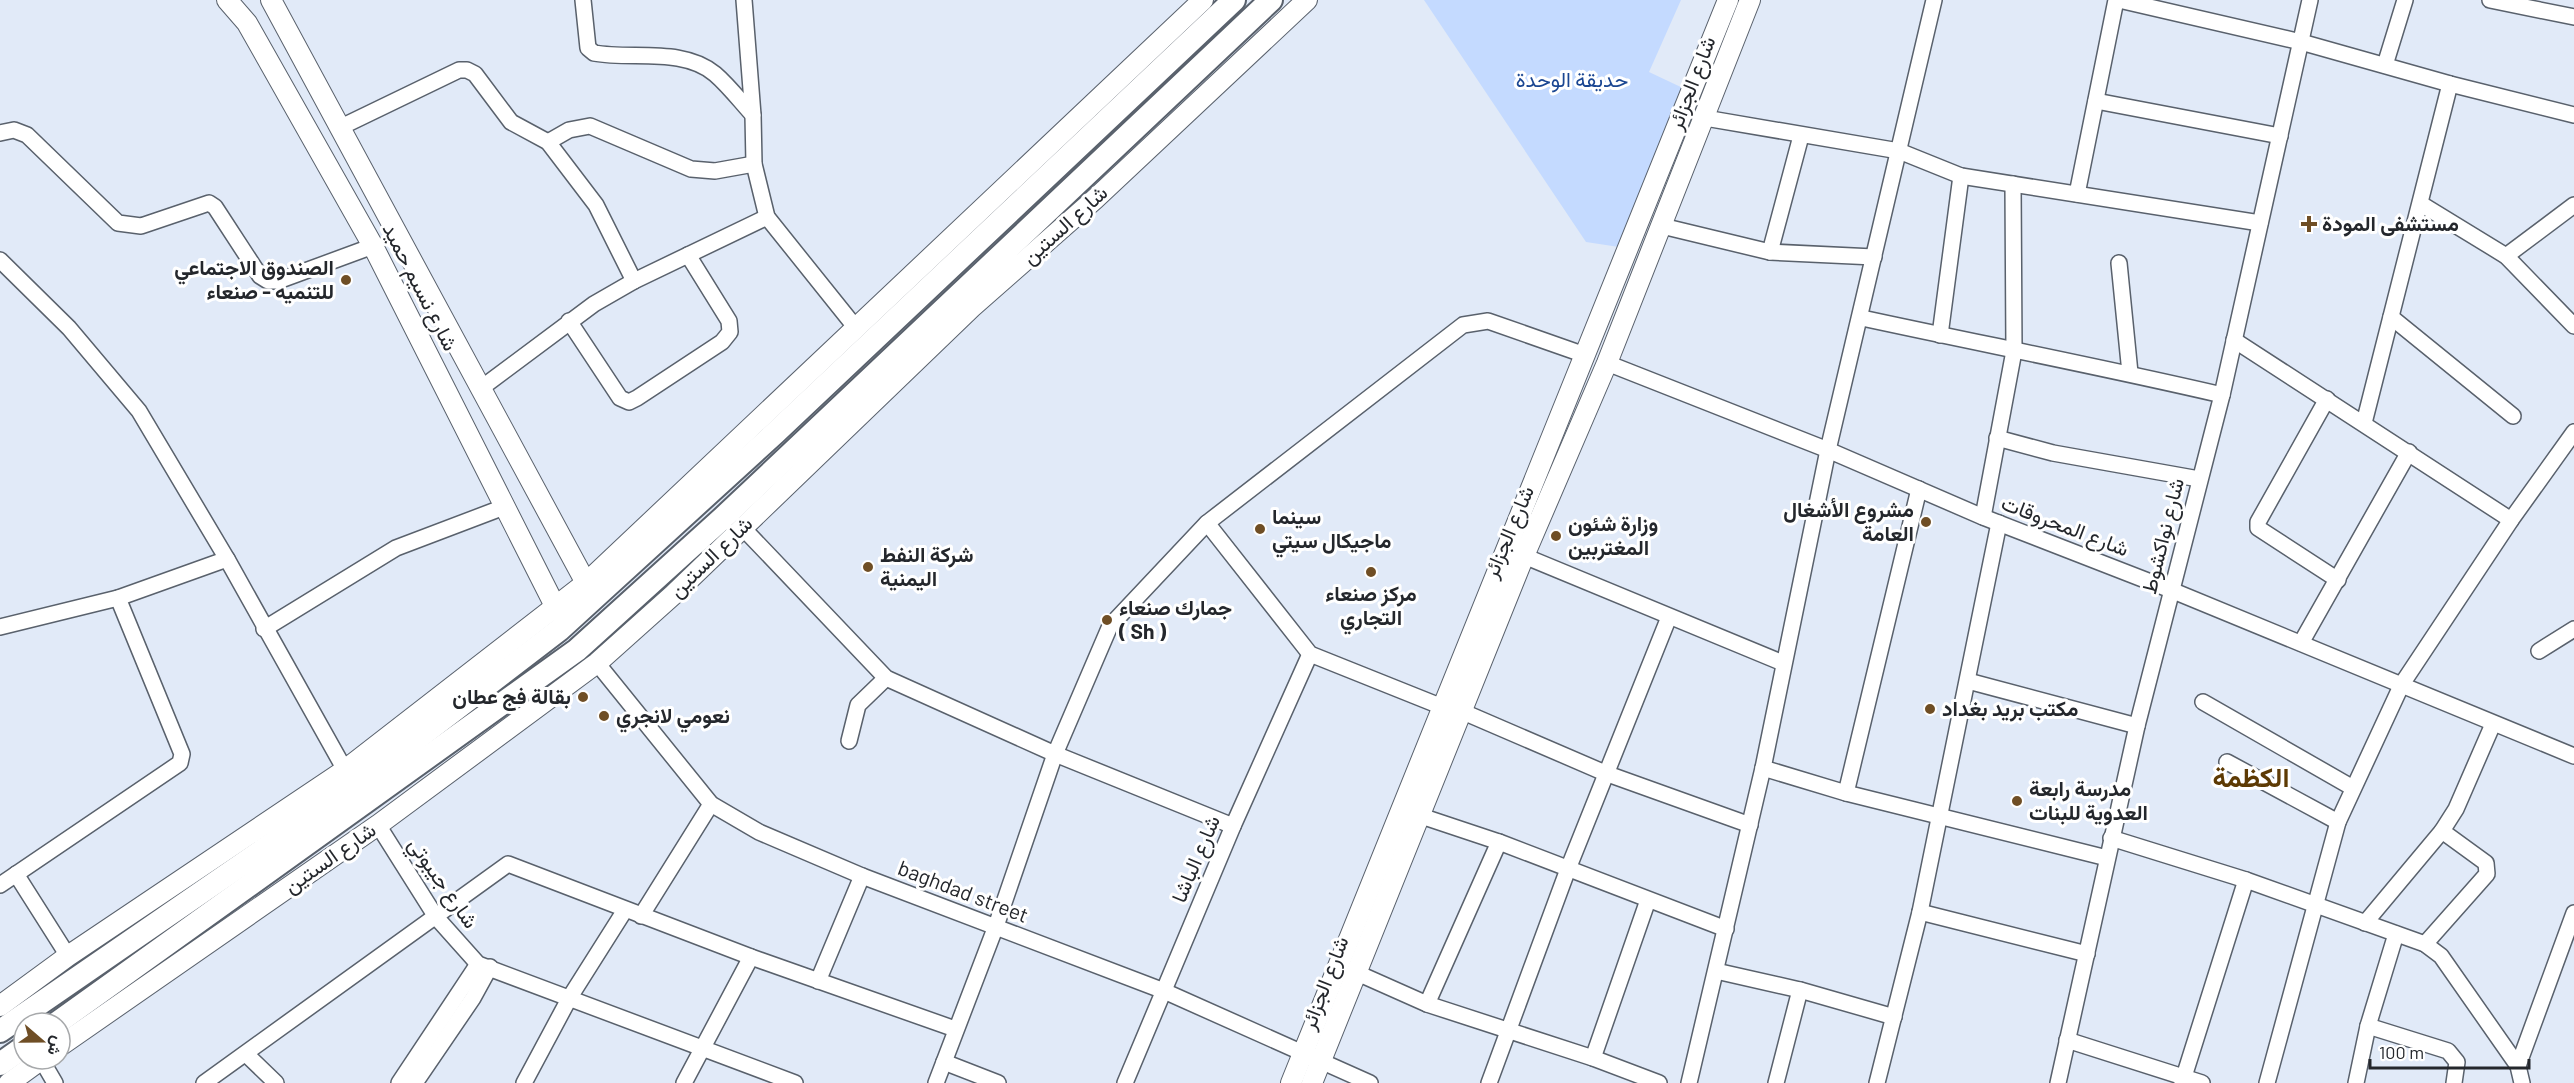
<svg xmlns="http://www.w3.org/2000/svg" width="2574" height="1083" font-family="Barlow,Vazirmatn,sans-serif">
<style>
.green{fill:#c4daff}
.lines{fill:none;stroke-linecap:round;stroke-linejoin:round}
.minor-casing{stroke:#59616c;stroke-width:18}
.major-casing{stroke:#59616c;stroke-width:22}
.highway-casing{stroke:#59616c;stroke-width:26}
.minor{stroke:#fff;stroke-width:15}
.major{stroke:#fff;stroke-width:20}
.highway{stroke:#fff;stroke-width:22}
.poi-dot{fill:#6f4e25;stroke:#fff;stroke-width:2}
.labels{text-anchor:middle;stroke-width:6;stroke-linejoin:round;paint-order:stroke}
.park-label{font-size:21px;fill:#1a4692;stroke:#fff}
.street-label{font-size:21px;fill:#24272c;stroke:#fff}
.poi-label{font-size:21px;font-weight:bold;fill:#24272c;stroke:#fff;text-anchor:start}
.district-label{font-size:27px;font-weight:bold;fill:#5d3a04;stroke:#fff}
</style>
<rect width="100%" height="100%" fill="#e1eaf8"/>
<polygon class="green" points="1424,0 1681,0 1649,72 1685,89 1619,247 1586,242"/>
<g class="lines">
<defs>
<g id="minor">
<path d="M583,0L588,48L594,53C632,60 683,47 715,74C729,86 741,102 753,115"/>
<polyline points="744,0 753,115 754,164 767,217 856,328"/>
<polyline points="2119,0 2301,42 2450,84 2574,115"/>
<polyline points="2490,0 2574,17"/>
<polyline points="2385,65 2405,0"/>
<polyline points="2096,101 2280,136"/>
<polyline points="1705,118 1899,151 1961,176 2260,223"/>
<polyline points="341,127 459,70 467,70 475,74 511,122 548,142 596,205 634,281"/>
<polyline points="0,133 14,130 27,135 118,223 141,226 209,203 215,207 260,276 268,281 278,281 373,246"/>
<polyline points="548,142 569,130 590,126 691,169 715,171 754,164"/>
<polyline points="2077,194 2116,0"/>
<polyline points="2421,204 2506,256 2574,326"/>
<polyline points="1662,226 1770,252 1874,257"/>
<polyline points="1770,252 1801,136"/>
<polyline points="2506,256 2574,205"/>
<polyline points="0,260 69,328 139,411 227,559 345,770"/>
<polyline points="2119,263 2130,373"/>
<polyline points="2391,317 2513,416"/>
<path d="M1862,318C1982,344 2102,367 2222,395"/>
<polyline points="569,321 620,398 629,402 637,398 722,342 730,332 729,321 688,255"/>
<polyline points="1940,335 1961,176"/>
<polyline points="2234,340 2511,520"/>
<polyline points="1607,363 1828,450 1983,517 2171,590 2574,756"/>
<polyline points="480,389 594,304 634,281 767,217"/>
<polyline points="2327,399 2258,522 2258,528 2338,580"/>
<polyline points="2364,423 2450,84"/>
<polyline points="1997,438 2053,453 2199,479"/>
<polyline points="1983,517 2014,351 2013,184"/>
<polyline points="1207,523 1310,654 1445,708"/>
<polyline points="742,527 886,678 1055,754 1233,826"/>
<polyline points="1524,556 1783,663"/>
<polyline points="0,627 118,598 227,559"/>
<polyline points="264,629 396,548 504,507"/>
<polyline points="2301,643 2409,452"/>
<polyline points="2539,651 2574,629"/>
<polyline points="597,663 711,804 759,832 862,876 1164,991 1370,1083"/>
<polyline points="1968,681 2137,726"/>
<polyline points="2203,702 2353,788"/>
<polyline points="1461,711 1605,773 1750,825"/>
<polyline points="849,741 858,705 886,678"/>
<polyline points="2227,762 2338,822"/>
<polyline points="1763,768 1846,793 2107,858"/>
<polyline points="1846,793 1919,489"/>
<polyline points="1418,815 1499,842 1726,929"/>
<polyline points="378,825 436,917 478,964 795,1083"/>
<polyline points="2111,838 2246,880 2425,944 2441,956 2518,1066 2522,1083"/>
<polyline points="16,874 68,956"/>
<polyline points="0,885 180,763 182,754 118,598"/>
<polyline points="1920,912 2087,954"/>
<polyline points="641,916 711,804"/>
<polyline points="2365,923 2442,831 2456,809 2493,724"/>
<polyline points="2425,944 2487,874 2486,863 2442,831"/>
<polyline points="1716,971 1800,990 1894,1017"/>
<polyline points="1355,972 1427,1004 1593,1058 1659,1083"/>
<polyline points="818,981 862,876"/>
<polyline points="1427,1004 1499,842"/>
<polyline points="2368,1026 2448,1051 2457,1062 2454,1083"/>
<polyline points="2067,1040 2202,1083"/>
<polyline points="246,1054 276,1083"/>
<polyline points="1593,1058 1648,900"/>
<polyline points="41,1059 55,1083"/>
<polyline points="944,1062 998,1083"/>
<polyline points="2518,1066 2574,913"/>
<polyline points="204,1083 508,864 751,957 955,1029"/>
<polyline points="399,1083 478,964"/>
<polyline points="415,1083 473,998 490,967"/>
<polyline points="524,1083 570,997 625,910"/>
<polyline points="684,1083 751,957"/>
<polyline points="936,1083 996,926 1055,754 1110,626 1207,523 1463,325 1488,321 1585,355"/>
<polyline points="1125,1083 1233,826 1310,654"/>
<polyline points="1489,1083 1568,869 1669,617"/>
<polyline points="1689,1083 1763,768 1828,450 1934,0"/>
<polyline points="1776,1083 1800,990"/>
<polyline points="1877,1083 1920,912 1999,523"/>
<polyline points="2058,1083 2137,726 2222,395 2310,0"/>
<polyline points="2182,1083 2246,880"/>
<polyline points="2267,1083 2338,822 2402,684 2511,520 2574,432"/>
<polyline points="2356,1083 2368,1026 2396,934"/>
</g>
<g id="major">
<polyline points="227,0 247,23 373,246 555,606"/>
<polyline points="271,0 586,583"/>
<polyline points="0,1006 68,956 345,770 586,583 1203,0"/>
<polyline points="60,1046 378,825 597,663 673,595 971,308 1095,199 1307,0"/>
<polyline points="9,1083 42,1059"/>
<polyline points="1291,1083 1728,0"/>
<polyline points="1312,1083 1524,556 1607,363 1750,0"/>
</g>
<g id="highway">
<polyline points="57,1023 577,650 726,515 1271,0"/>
<polyline points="0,1031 354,787 559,630 775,433 1234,0"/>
<polyline points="0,1064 24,1047"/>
</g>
</defs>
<use href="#minor" class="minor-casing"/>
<use href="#major" class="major-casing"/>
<use href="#highway" class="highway-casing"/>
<use href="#minor" class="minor"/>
<use href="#major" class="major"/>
<use href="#highway" class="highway"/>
</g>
<g class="poi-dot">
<path d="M2306 215h6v6h6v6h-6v6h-6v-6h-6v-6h6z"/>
<circle cx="346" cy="280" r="6"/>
<circle cx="1926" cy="522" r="6"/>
<circle cx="1260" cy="529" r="6"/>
<circle cx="1556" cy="536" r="6"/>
<circle cx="868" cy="567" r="6"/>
<circle cx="1371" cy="572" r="6"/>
<circle cx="1107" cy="620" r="6"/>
<circle cx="583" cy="697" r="6"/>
<circle cx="1930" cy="709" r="6"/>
<circle cx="604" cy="716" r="6"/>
<circle cx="2017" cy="801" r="6"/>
</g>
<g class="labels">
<g class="park-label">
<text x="1572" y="87">حديقة الوحدة</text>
</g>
<g class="street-label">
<text transform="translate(1692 83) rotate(-69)" y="7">شارع الجزائر</text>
<text transform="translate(1065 225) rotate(-42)" y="7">شارع الستين</text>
<text transform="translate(420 287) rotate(63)" y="7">شارع نسيم حميد</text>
<text transform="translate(2065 526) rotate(21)" y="7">شارع المحروقات</text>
<text transform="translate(1509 532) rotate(-67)" y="7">شارع الجزائر</text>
<text transform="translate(2163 536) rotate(-76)" y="7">شارع نواكشوط</text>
<text transform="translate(711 557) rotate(-44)" y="7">شارع الستين</text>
<text transform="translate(330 858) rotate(-35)" y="7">شارع الستين</text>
<text transform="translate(1196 859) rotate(-67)" y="7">شارع الباشا</text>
<text transform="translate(443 883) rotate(55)" y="7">شارع جيبوتي</text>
<text transform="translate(963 892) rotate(21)" y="7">baghdad street</text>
<text transform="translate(1325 983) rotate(-69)" y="7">شارع الجزائر</text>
</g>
<g class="poi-label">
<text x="2322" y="231">مستشفى المودة</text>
<text x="334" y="275" text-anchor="end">الصندوق الاجتماعي<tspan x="334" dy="24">للتنميه - صنعاء</tspan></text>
<text x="1914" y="517" text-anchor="end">مشروع الأشغال<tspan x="1914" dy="24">العامة</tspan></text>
<text x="1272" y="524">سينما<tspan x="1272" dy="24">ماجيكال سيتي</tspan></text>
<text x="1568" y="531">وزارة شئون<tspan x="1568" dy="24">المغتربين</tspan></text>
<text x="880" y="562">شركة النفط<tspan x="880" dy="24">اليمنية</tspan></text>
<text x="1371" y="601" text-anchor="middle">مركز صنعاء<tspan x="1371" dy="24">التجاري</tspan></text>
<text x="1119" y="615">جمارك صنعاء<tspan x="1119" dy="24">( Sh )</tspan></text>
<text x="571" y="704" text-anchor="end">بقالة فج عطان</text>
<text x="1942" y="716">مكتب بريد بغداد</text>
<text x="616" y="723">نعومي لانجري</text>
<text x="2029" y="796">مدرسة رابعة<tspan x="2029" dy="24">العدوية للبنات</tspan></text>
</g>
<g class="district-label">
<text x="2251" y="787">الكظمة</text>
</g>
</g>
<g transform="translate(42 1041) rotate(110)"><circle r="28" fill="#ffffff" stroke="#a7a9ab" stroke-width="1.5"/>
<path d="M0-4.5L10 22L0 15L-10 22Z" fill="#6f4e25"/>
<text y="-9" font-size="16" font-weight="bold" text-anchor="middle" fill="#24272c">ش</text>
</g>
<path d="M2370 1059v9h159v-9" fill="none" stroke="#24272c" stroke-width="3"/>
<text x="2379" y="1059" font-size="18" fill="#24272c" stroke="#ffffff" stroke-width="4.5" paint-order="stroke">100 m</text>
</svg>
